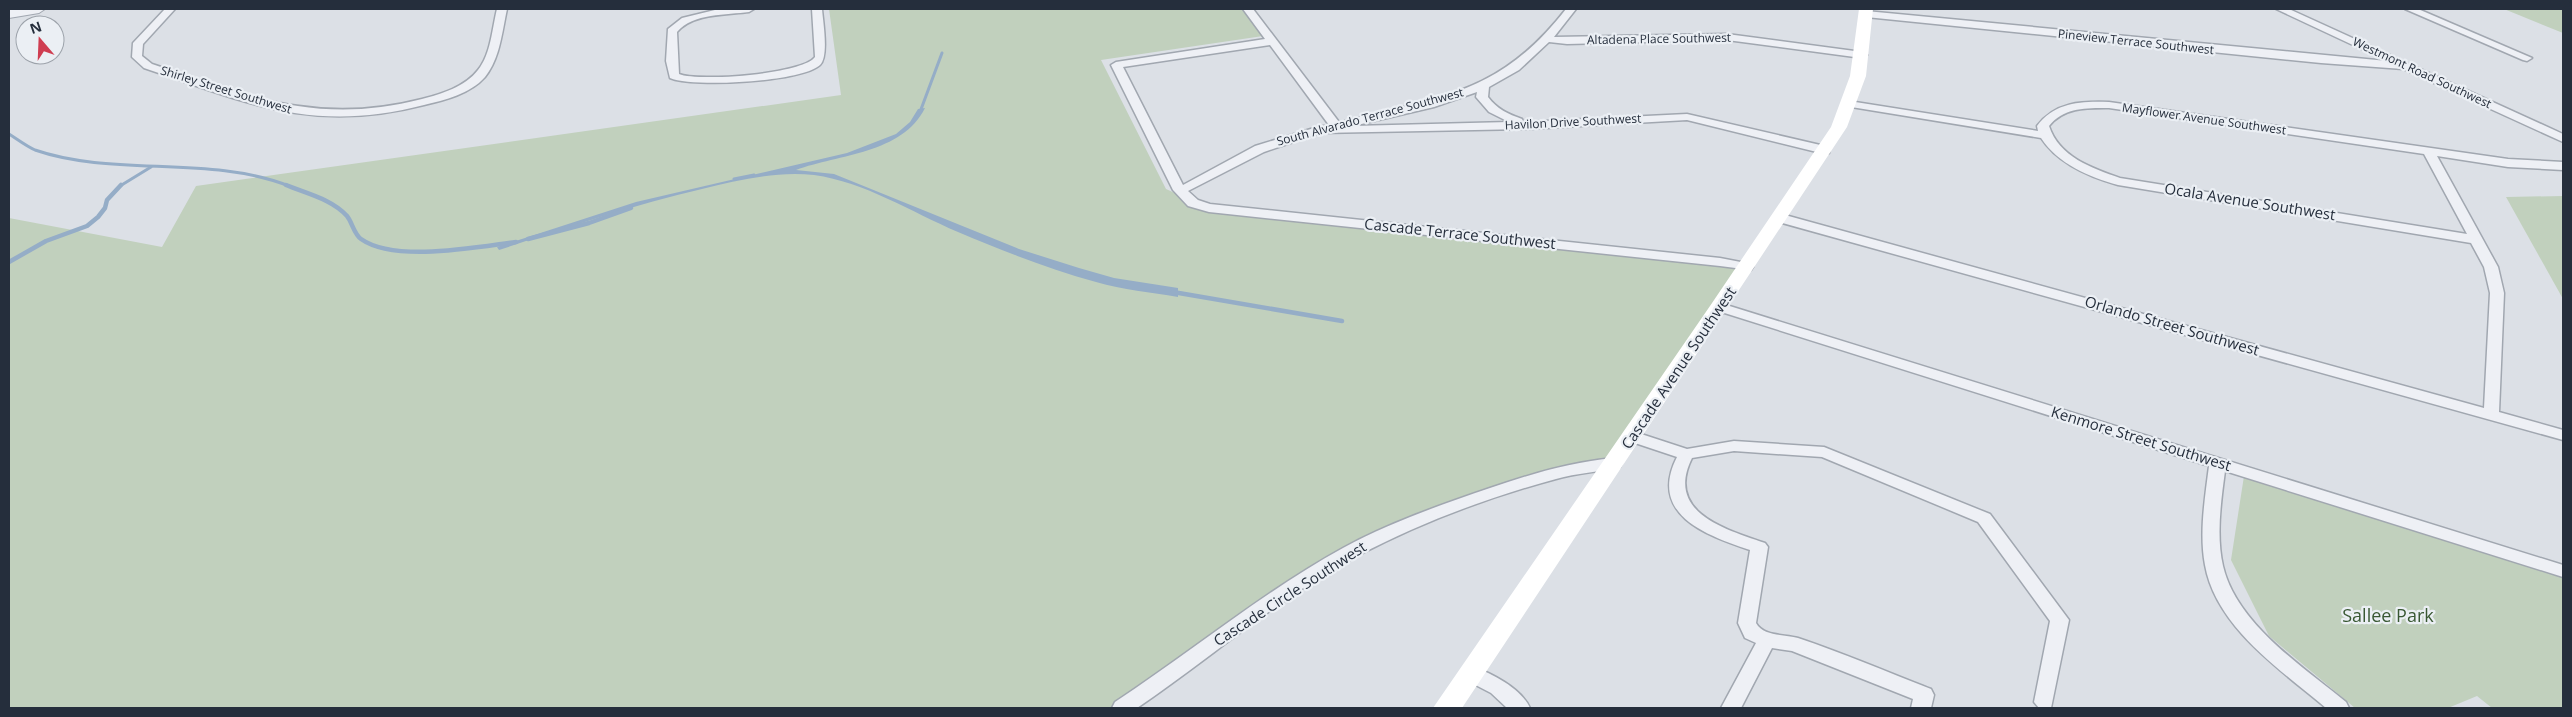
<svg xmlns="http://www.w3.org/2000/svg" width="2572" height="717" font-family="'Open Sans',sans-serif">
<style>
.green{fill:#c1d0bd}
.water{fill:#95adc7}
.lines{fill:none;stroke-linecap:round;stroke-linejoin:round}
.stream-far1{stroke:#95adc7;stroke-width:3}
.stream{stroke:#95adc7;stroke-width:4.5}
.minor-casing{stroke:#a1a7b0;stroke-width:3}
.tertiary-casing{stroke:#a1a7b0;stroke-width:2}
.minor{fill:#eef0f5;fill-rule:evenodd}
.tertiary{fill:#eef0f5;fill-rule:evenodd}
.secondary{fill:#fff;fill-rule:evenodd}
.labels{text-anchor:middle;stroke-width:4.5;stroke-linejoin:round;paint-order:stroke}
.far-street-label{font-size:12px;fill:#252e3c;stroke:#ebeff4}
.street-label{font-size:15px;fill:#252e3c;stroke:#ebeff4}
.near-park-label{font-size:18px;fill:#395833;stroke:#ebeff4}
</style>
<rect width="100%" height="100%" fill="#dce0e6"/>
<g class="green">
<polygon points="829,9 1242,9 1263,36 1101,60 1166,189 1213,210 1750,264 1604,471 1555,477 1391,530 1301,585 1123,708 9,708 9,218 162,247 196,186 841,95"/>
<polygon points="2504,9 2563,9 2563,33"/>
<polygon points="2563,196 2563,299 2506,197"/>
<polygon points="2244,476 2563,574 2563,708 2492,708 2477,696 2448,708 2355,708 2269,636 2231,560"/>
</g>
<path class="water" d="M925,108C902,154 839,154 796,170L834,174L1019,249L1079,268L1114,278L1178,288V297C1151,292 1123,290 1096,282C1049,269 1003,251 958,232C911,212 865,182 814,175C776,171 738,180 702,189C633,205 566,228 499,250L497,247L636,202L847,153L896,134L910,122L918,109Z"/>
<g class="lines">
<g class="stream-far1">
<polyline points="920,112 942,53"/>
<path d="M9,134C17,139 26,146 35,150C113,177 211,155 289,186"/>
<polyline points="734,179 754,175"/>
<polyline points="120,186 151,167"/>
</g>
<g class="stream">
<path d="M286,185C305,193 332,199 347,216C352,222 354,234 361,239C395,263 477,247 516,242"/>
<polyline points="528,239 589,223 631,208"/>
<polyline points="9,262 46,241 87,226 98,217 105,208 107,200 121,185"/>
<polyline points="1173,292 1342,321"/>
</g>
<defs>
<g id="minor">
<path d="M165,9H175L143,44L142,56L152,64C249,96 317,126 422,99C441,94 465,87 478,70C491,54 492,29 497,9H507C502,32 500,58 485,77C470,94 445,100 424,105C312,134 248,103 144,68L132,57L133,43Z"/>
<path d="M719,9H754L749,12C727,15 693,13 677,32L679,74C698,82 803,74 815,57L812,9H822C823,22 829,56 820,65C802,82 693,88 670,78L666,61L668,29L682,18Z"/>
<path d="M1243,9H1253L1342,126H1346L1343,123L1345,121C1443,96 1500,94 1566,9H1576L1554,37L1727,34L1862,52L1867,55L1862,58L1727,40L1567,44L1549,42L1519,70L1489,87L1488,97C1497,109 1508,114 1522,119L1523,122L1687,114L1829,147V153L1825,154L1687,120L1529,129L1320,133L1264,152L1188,191L1198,200L1210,204L1720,258L1751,264L1753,267L1751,270L1720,266L1209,212L1188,206L1173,190L1111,65L1116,62L1265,39ZM1270,45L1329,125L1314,128L1255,146L1183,185L1123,67ZM1477,92L1476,97L1489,112L1509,122L1353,126L1434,107Z"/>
<polygon points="2276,9 2289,9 2563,134 2563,142 2403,69 2321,63 1866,17 1861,14 1866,11 2387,61"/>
<polygon points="2405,9 2418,9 2532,58 2527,61 2523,60"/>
<path d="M1849,101L2038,131L2037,126C2055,102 2081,101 2109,102L2508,159L2563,162V170L2508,167L2437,156L2498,267L2504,293L2499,412L2563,430V440L1775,221L1773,218L1775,215H1785L2484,408L2490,293L2484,267L2471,243L2118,185C2089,177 2058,164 2041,138L1845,106L1843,104ZM2109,108L2424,154L2467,234L2120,178C2092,168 2059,157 2049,126C2064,107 2087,108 2109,108Z"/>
<path d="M1720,303L2563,565V577L2225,471C2221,501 2216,536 2223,566C2236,623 2303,667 2346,702L2349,708H2326C2281,670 2216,627 2205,565C2199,533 2205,498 2209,466L1715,310L1713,307Z"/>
<path d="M1632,431L1687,449L1734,441L1824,447L1990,514L2069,620L2051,708H2039L2034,702L2050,621L1978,522L1822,457L1734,451L1692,458C1665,512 1724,529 1765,543L1768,547L1756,623C1764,637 1785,634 1798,638C1843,653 1887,672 1931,689L1934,695L1931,708H1911L1913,699L1792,651L1772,648L1741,708H1721L1756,643L1745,638L1738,623L1750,550C1705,535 1648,514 1677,457L1626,440L1624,436L1626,432Z"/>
<path d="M1614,458L1620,459L1622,463L1620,467C1599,472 1577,473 1556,479C1489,497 1420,523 1359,555C1279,597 1211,658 1137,708H1112L1115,702C1191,652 1263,592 1343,548C1389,523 1440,505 1490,488C1531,474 1571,462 1614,458Z"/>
<path d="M1471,666C1491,673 1521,688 1530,708H1507L1491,693L1464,679L1461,674L1464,669Z"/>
</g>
<polygon id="tertiary" points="18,9 45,9 39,13 9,18 9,10"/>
</defs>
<use href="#minor" class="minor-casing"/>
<use href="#tertiary" class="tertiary-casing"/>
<use href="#minor" class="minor"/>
<use href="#tertiary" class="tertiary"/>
<polygon class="secondary" points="1859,9 1873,9 1866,76 1847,127 1462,708 1433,708 1710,306 1831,127 1850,76"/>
</g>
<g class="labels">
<g class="far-street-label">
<text transform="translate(1659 39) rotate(-1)" y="4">Altadena Place Southwest</text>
<text transform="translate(2136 42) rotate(6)" y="4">Pineview Terrace Southwest</text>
<text transform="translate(2422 73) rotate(25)" y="4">Westmont Road Southwest</text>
<text transform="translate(226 90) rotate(17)" y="4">Shirley Street Southwest</text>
<text transform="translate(1370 117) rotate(-15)" y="4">South Alvarado Terrace Southwest</text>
<text transform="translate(2204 119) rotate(8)" y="4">Mayflower Avenue Southwest</text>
<text transform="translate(1573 122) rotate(-3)" y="4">Havilon Drive Southwest</text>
</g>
<g class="street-label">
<text transform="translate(2250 202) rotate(9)" y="5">Ocala Avenue Southwest</text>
<text transform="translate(1460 234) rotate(6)" y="5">Cascade Terrace Southwest</text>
<text transform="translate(2172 326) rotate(16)" y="5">Orlando Street Southwest</text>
<text transform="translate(1679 368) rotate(-56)" y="5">Cascade Avenue Southwest</text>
<text transform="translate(2141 439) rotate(17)" y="5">Kenmore Street Southwest</text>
<text transform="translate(1290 594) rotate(-33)" y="5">Cascade Circle Southwest</text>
</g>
<g class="near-park-label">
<text x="2388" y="622">Sallee Park</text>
</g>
</g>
<rect width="2572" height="717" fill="none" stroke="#252e3c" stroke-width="20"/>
<g transform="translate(40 40) rotate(341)"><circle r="24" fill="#ebeff4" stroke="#9ca2aa"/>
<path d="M0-4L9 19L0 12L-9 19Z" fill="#cf3d51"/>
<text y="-8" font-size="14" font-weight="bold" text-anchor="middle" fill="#252e3c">N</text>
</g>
</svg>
